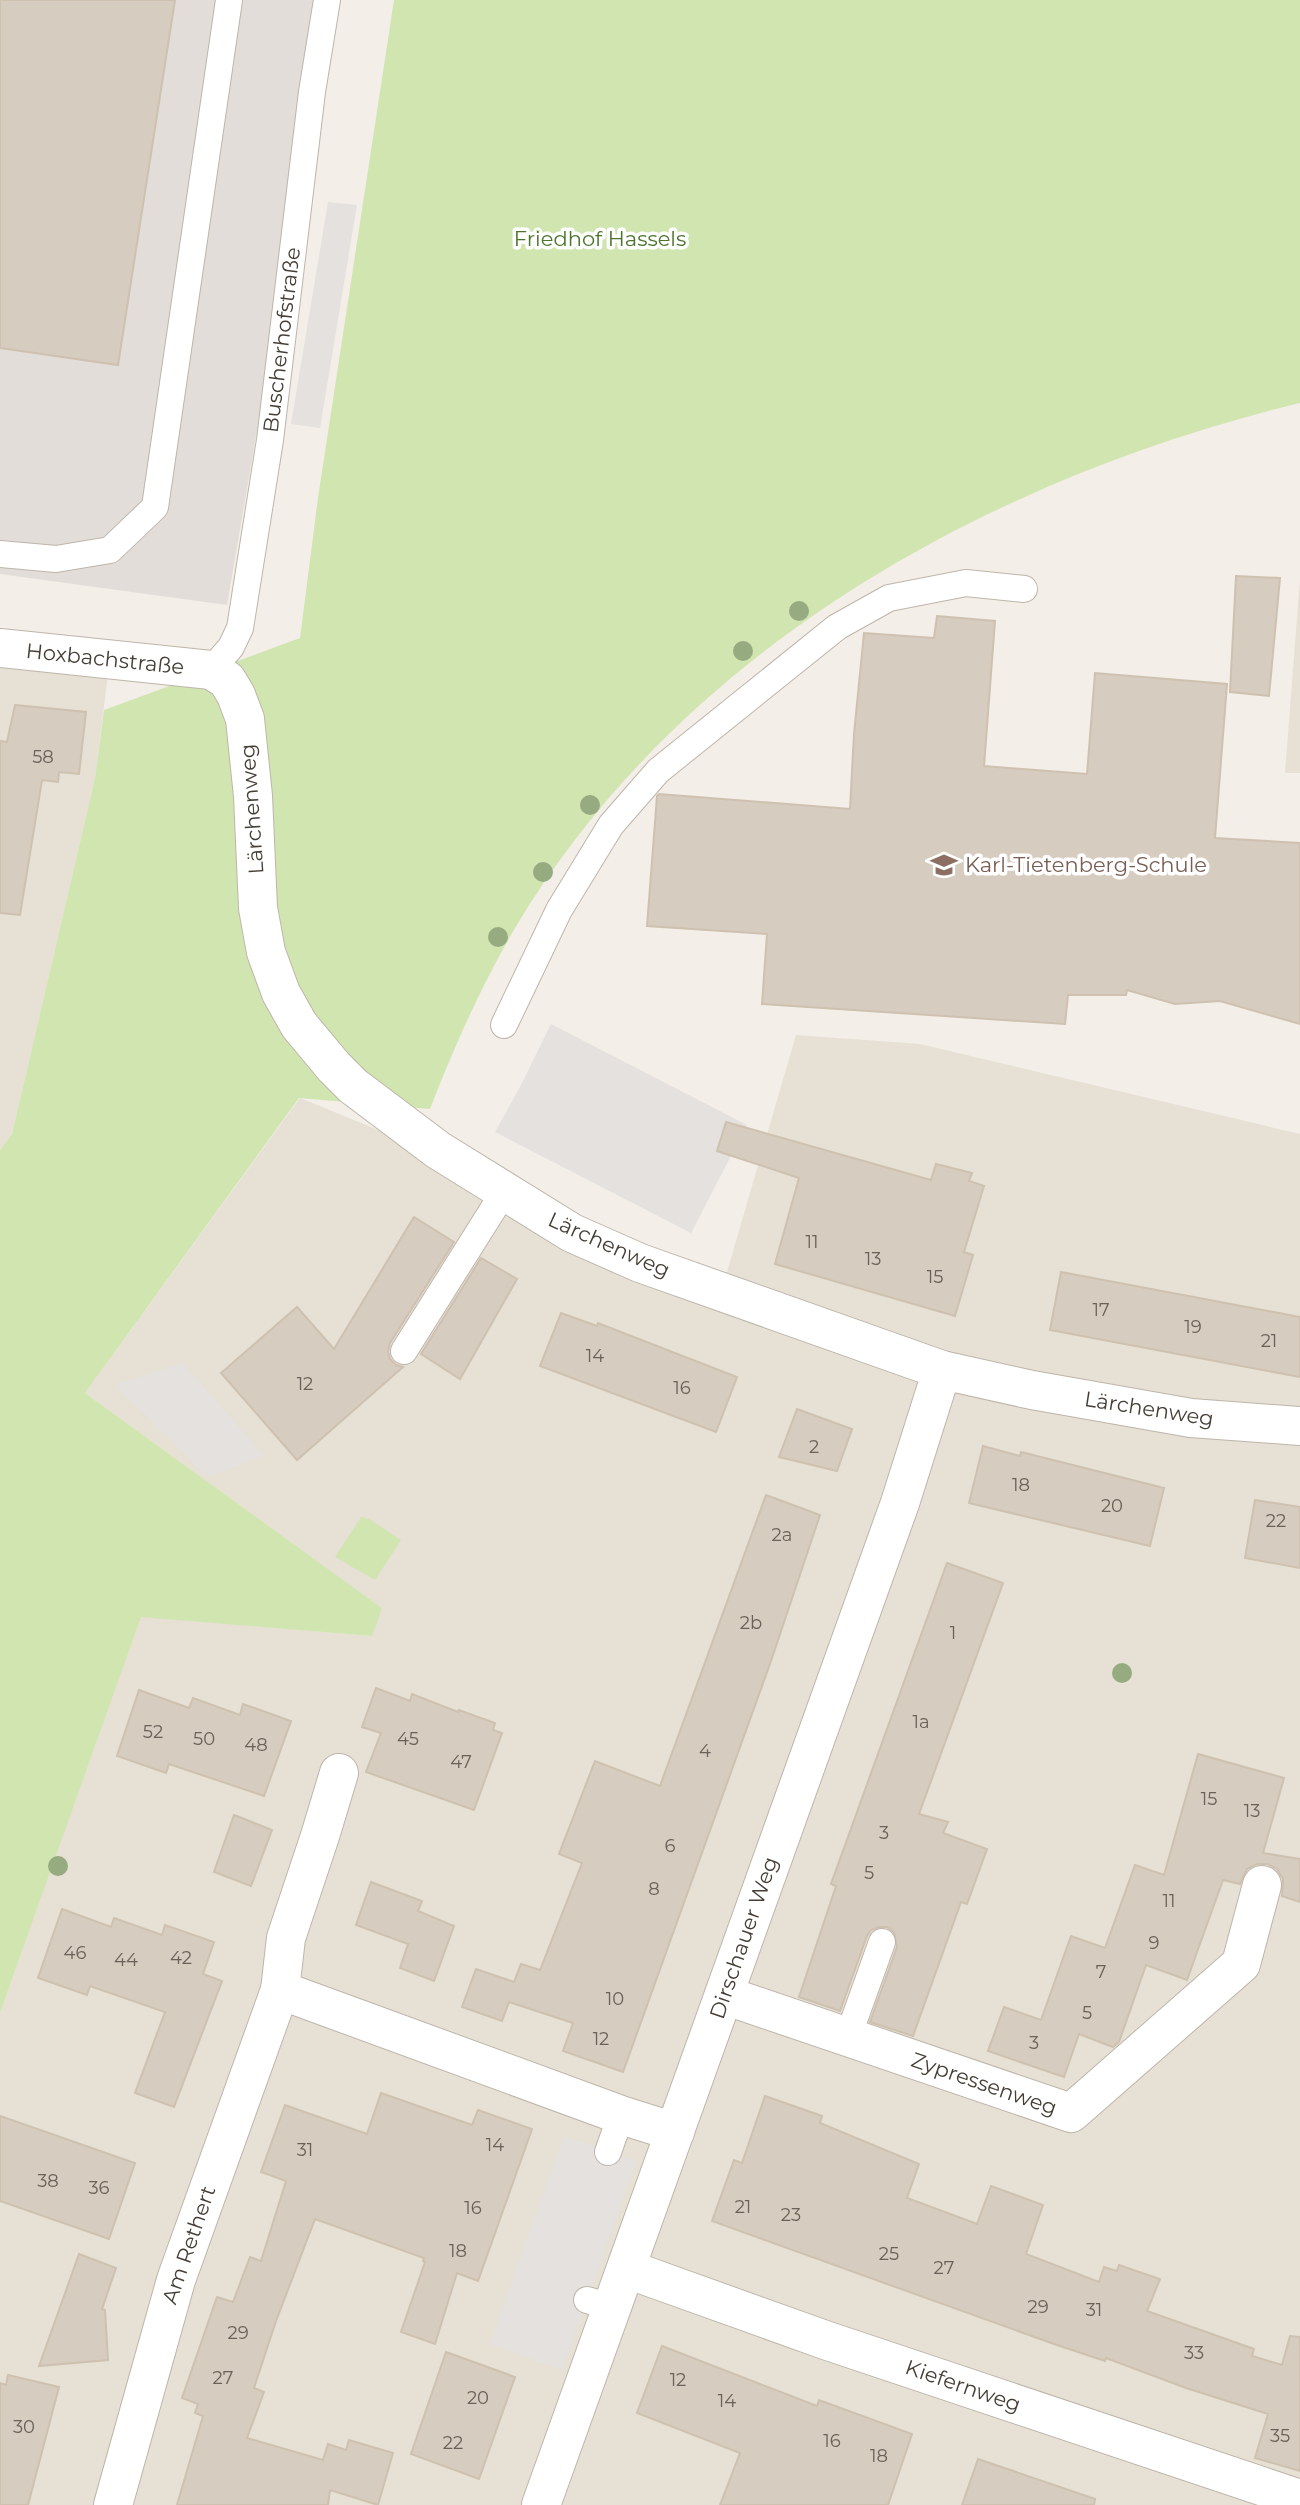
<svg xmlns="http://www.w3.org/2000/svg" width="1300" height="2505" font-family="Montserrat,sans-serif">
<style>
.residential{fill:#e6e0d5}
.industrial{fill:#e2ddd8}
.green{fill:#d1e5b1}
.parking{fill:#e4e1de}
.building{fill:#d7ccc0;stroke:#cec1b0;stroke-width:2}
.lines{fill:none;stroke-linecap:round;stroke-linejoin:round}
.service-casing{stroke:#beb5aa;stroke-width:28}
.minor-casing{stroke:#beb5aa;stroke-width:40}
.service{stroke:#fff;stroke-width:26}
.minor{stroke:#fff;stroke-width:38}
.tree{fill:#97ab80}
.labels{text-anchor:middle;stroke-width:7;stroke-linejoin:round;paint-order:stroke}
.number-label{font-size:18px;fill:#6a6258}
.park-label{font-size:21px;fill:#4c742c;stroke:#fff}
.street-label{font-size:21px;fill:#453e36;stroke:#fff}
.education-label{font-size:21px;fill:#785e54;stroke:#fff;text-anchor:start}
</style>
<rect width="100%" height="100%" fill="#f3eee7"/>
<g class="residential">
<polygon points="1300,580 1300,773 1285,773"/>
<polygon points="0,656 109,666 95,778 12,1134 0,1150"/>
<polygon points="796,1035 920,1044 1300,1134 1300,2505 0,2505 0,2013 141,1616 371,1636 382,1608 85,1393 300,1098 432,1152 720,1296"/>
</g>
<polygon class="industrial" points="0,0 331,0 227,605 0,574"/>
<g class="green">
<path d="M394,0H1300V403C989,479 683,647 515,928C481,986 454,1047 430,1109L299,1098L85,1393L382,1608L372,1636L141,1617L0,2013V1150L12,1134L95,778L104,710L300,638L318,498Z"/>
<polygon points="361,1517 369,1519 401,1540 375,1580 335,1557"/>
</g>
<g class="parking">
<polygon points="328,202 357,205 320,428 291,424"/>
<polygon points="551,1024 747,1125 691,1233 495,1132 521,1085"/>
<polygon points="183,1363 264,1455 208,1477 115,1385"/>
<polygon points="564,2136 636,2161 562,2370 490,2344"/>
</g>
<g class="building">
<polygon points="0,0 175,0 118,365 0,348"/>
<polygon points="1236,576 1280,578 1269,696 1230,692"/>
<polygon points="937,616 995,621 984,766 1087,774 1095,673 1227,684 1215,838 1300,843 1300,1024 1220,1001 1175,1004 1127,990 1126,995 1068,995 1065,1024 762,1004 767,934 647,926 657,796 659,794 850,809 854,734 864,633 934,638"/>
<polygon points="15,705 86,712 79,774 59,772 58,782 42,780 20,915 0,913 0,741 7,742"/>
<polygon points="726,1122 931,1180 936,1164 972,1173 969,1181 984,1186 964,1252 973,1255 955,1316 775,1264 799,1178 717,1151"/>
<polygon points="414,1217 454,1242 390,1343 388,1351 390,1359 396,1365 403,1367 297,1460 221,1373 297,1307 334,1349"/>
<polygon points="481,1258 517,1279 460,1379 421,1354"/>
<polygon points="1061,1272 1300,1317 1300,1377 1050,1330"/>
<polygon points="561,1313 597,1326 598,1323 737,1377 716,1432 540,1366"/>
<polygon points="797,1409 852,1429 837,1471 779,1457"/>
<polygon points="983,1446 1020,1456 1021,1452 1164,1488 1150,1546 969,1503"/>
<polygon points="766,1495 820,1515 771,1661 623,2072 563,2051 573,2023 509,2002 502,2021 462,2007 476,1969 514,1982 521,1964 540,1970 582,1863 559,1854 595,1761 660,1786"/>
<polygon points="1255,1500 1300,1507 1300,1568 1245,1558"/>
<polygon points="947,1563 1003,1583 919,1814 948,1822 943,1833 987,1849 967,1904 961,1902 913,2036 870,2022 897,1947 894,1932 887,1927 879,1927 871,1930 867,1936 840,2011 799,1997 836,1886 831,1884"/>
<polygon points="376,1688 410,1701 412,1694 458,1712 459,1710 495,1723 493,1730 502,1733 474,1810 366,1772 381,1733 362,1727"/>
<polygon points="139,1690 189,1708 193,1698 240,1715 243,1704 291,1721 264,1796 169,1764 166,1773 117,1756"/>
<polygon points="1198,1754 1284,1778 1263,1853 1300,1859 1300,1902 1282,1896 1283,1879 1277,1869 1268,1864 1257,1864 1247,1869 1240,1884 1223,1880 1187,1980 1146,1965 1119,2042 1113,2047 1079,2034 1064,2077 988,2051 1004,2007 1041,2020 1071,1936 1105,1948 1135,1865 1164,1875"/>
<polygon points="234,1815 272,1830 251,1886 214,1872"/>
<polygon points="371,1882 422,1901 418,1911 454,1926 434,1981 400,1968 408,1944 356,1925"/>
<polygon points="62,1909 111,1927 114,1918 162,1935 165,1925 214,1942 203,1974 222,1981 174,2107 135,2093 165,2012 90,1986 87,1995 38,1978"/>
<polygon points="381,2093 472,2125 478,2110 532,2129 478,2281 457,2273 435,2344 401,2332 425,2262 423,2261 424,2258 315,2219 276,2321 254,2388 264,2392 247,2438 323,2460 328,2444 346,2450 349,2440 393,2453 378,2505 330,2490 328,2505 177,2505 203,2416 195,2413 198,2404 182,2398 217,2297 233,2302 250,2257 261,2261 286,2181 261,2172 285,2105 367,2134"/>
<polygon points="765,2096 822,2116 820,2123 919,2164 907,2198 977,2224 991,2186 1043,2205 1026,2254 1099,2282 1104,2267 1117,2271 1119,2265 1160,2279 1147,2311 1254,2349 1252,2356 1282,2365 1290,2336 1300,2337 1300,2471 1255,2458 1268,2414 1186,2388 1106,2358 1105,2361 1054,2344 712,2221 734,2160 742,2163"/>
<polygon points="0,2116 135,2163 109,2239 0,2201"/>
<polygon points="79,2254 116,2268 102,2309 105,2310 108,2360 39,2366"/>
<polygon points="662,2346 817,2406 819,2400 912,2434 888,2505 720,2505 740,2453 637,2413"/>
<polygon points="446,2352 515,2377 479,2479 411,2454"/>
<polygon points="8,2375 59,2387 28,2505 0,2505 0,2383 6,2385"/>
<polygon points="978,2459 1095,2499 1094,2505 962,2505"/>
</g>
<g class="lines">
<defs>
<g id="service">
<polyline points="0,554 56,559 110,550 155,507 229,0"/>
<polyline points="211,670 231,647 240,628 270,440 312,92 327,0"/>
<polyline points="504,1025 559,910 611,825 658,771 837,627 889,598 966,583 1024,589"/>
<polyline points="404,1351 504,1192"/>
<polyline points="848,2037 882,1942"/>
<polyline points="608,2152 621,2115"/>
<polyline points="587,2300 612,2307"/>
</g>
<g id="minor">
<polyline points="0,648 211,670 227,680 236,695 245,719 253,796 258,908 266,952 281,993 299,1025 334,1067 353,1086 438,1150 572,1233 640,1263 942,1370 1032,1390 1191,1418 1300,1426"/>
<polyline points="280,1990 286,1938 320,1836 339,1773"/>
<polyline points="724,1995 1071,2113 1241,1964 1262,1885"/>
<polyline points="627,2269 825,2340 1300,2499"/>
<polyline points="113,2505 176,2280 280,1990 621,2115 675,2132"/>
<polyline points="541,2505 900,1503 942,1370"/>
</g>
</defs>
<use href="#service" class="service-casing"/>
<use href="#minor" class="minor-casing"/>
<use href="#service" class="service"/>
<use href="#minor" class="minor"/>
</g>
<g class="tree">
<circle cx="799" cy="611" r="10"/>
<circle cx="743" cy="651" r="10"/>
<circle cx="590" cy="805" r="10"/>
<circle cx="543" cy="872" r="10"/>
<circle cx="498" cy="937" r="10"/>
<circle cx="1122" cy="1673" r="10"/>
<circle cx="58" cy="1866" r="10"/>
</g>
<defs>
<symbol id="school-bare" viewBox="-9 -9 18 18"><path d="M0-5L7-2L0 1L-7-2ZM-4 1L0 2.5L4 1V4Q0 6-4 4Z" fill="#8d6e63" stroke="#fff" stroke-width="2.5" paint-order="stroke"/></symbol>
</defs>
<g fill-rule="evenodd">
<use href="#school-bare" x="925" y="846" width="38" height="38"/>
</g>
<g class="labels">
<g class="number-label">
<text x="43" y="763">58</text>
<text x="812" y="1248">11</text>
<text x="873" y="1265">13</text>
<text x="935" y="1283">15</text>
<text x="1101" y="1316">17</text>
<text x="1193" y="1333">19</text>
<text x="1269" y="1347">21</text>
<text x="595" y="1362">14</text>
<text x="305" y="1390">12</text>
<text x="682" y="1394">16</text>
<text x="814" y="1453">2</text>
<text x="1021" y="1491">18</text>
<text x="1112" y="1512">20</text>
<text x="1276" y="1527">22</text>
<text x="782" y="1541">2a</text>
<text x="751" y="1629">2b</text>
<text x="953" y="1639">1</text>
<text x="921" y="1728">1a</text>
<text x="153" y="1738">52</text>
<text x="204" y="1745">50</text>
<text x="408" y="1745">45</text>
<text x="256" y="1751">48</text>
<text x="705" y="1757">4</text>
<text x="461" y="1768">47</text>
<text x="1209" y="1805">15</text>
<text x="1252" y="1817">13</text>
<text x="884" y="1839">3</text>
<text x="670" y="1852">6</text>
<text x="869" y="1879">5</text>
<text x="654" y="1895">8</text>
<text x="1169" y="1907">11</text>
<text x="1154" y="1949">9</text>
<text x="75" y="1959">46</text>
<text x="181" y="1964">42</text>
<text x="126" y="1966">44</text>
<text x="1101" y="1978">7</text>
<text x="615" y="2005">10</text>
<text x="1087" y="2019">5</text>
<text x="601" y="2045">12</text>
<text x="1034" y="2049">3</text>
<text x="495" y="2151">14</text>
<text x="305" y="2156">31</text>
<text x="48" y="2187">38</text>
<text x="99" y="2194">36</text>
<text x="743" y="2213">21</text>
<text x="473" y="2214">16</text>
<text x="791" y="2221">23</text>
<text x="458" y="2257">18</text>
<text x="889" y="2260">25</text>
<text x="944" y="2274">27</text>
<text x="1038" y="2313">29</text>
<text x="1094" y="2316">31</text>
<text x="238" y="2339">29</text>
<text x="1194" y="2359">33</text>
<text x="223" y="2384">27</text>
<text x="678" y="2386">12</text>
<text x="478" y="2404">20</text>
<text x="727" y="2407">14</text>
<text x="24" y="2433">30</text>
<text x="1280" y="2442">35</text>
<text x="832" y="2447">16</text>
<text x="453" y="2449">22</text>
<text x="879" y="2462">18</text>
</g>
<g class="park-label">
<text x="600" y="246">Friedhof Hassels</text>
</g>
<g class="street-label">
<text transform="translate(282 340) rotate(-83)" y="7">Buscherhofstraße</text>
<text transform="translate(105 659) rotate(6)" y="7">Hoxbachstraße</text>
<text transform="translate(252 809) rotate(-94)" y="7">Lärchenweg</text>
<text transform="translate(609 1245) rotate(24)" y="7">Lärchenweg</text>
<text transform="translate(1149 1409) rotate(9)" y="7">Lärchenweg</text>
<text transform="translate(744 1938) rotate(-71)" y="7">Dirschauer Weg</text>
<text transform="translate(984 2084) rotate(19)" y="7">Zypressenweg</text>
<text transform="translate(189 2245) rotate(-71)" y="7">Am Rethert</text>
<text transform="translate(963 2386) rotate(19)" y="7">Kiefernweg</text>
</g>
<g class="education-label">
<text x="965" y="872">Karl-Tietenberg-Schule</text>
</g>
</g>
</svg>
